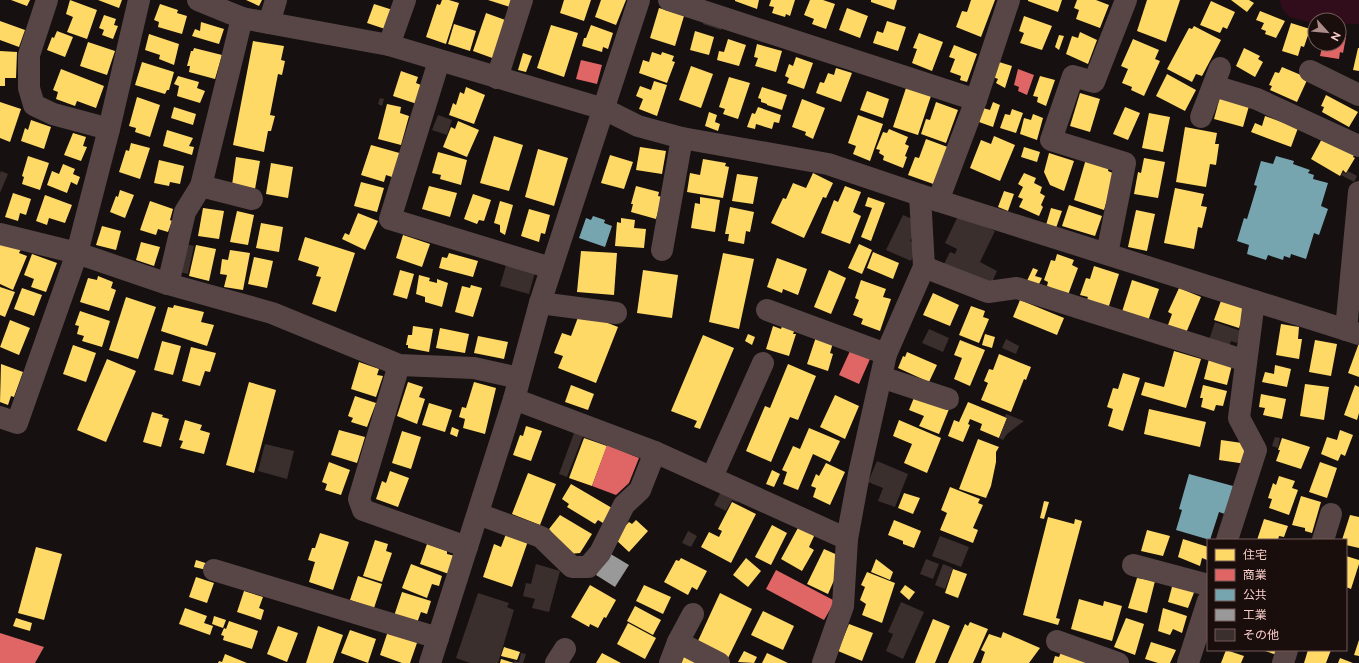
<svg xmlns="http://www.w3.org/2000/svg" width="1359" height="663" font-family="Raleway,'Noto Sans JP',sans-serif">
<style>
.homes{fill:#ffd966}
.shops{fill:#e06666}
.public{fill:#76a5af}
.industry{fill:#999}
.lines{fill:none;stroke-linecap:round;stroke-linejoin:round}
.river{stroke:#310c1a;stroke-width:38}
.building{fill:#3a2f2c}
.minor{stroke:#574645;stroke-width:22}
</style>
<rect width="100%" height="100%" fill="#161010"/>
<g class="homes">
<polygon points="11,0 30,0 27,6"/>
<polygon points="70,0 97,10 87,39 67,32 73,17 66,14"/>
<polygon points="98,0 122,0 119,8"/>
<polygon points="246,0 262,0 259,6"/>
<polygon points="442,0 449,0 459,3 446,44 426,37 437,4 440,5"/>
<polygon points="488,0 515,0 513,8"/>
<polygon points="564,0 591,0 584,21 560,13"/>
<polygon points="601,0 626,0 616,25 595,17"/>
<polygon points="735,0 759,0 757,9 735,1"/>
<polygon points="771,0 795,0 790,16 786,14 785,17 772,13 774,7 769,6"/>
<polygon points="810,0 823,0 835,4 826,29 812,24 814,19 804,15"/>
<polygon points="871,0 897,0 894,10 871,2"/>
<polygon points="971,0 995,0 981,37 956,27 962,11 967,12"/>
<polygon points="1028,0 1062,0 1058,12 1028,1"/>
<polygon points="1077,0 1096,0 1109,5 1100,28 1076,19 1079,10 1074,8"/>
<polygon points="1147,0 1180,0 1166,42 1137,31"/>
<polygon points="1231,0 1249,0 1254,3 1247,12"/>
<polygon points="1211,1 1235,12 1227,29 1223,27 1220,33 1200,25"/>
<polygon points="160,4 178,10 177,13 187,16 182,34 158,27 159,22 154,20"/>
<polygon points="374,4 396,11 385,29 367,23"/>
<polygon points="659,8 684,16 675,46 650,38"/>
<polygon points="847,8 868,16 860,38 839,30"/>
<polygon points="1260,11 1285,21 1276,38 1265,34 1266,31 1261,29 1264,23 1256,20"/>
<polygon points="486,13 508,21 495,59 473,51"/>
<polygon points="104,15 116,19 114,25 118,26 113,39 102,35 104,30 99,28"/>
<polygon points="1024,16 1052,26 1042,50 1020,43 1024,33 1019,31"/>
<polygon points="0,21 25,30 19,47 0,40"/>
<polygon points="887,21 906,27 898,51 873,43 877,31 883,33"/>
<polygon points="201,22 224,29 219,44 192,36 195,29 200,31"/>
<polygon points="1291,23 1310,29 1304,47 1301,46 1298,56 1282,51"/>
<polygon points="454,24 476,31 470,51 448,44"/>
<polygon points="551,25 578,33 564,77 537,68"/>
<polygon points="591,25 613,33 608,49 603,47 602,52 582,46 584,38 586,38"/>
<polygon points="1194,26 1221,40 1202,76 1196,74 1192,82 1167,69 1189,28 1192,29"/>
<polygon points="57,31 73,37 65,57 47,50 52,37 54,38"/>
<polygon points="695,31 714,37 709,55 690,50"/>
<polygon points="1080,32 1097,40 1088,64 1066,54 1072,36 1078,38"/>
<polygon points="919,33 943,42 932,71 912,63 917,49 913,48"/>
<polygon points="149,34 179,44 174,65 159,59 160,55 145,50"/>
<polygon points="1059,35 1064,36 1059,50 1055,47"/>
<polygon points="728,39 746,45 739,66 717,60 719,51 724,52"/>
<polygon points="1133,39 1159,50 1155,59 1160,61 1144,96 1131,90 1132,87 1122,83 1128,69 1121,66"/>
<polygon points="253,41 284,46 281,60 285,61 282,75 278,74 270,115 275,116 271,131 268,131 264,152 233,145"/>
<polygon points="88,42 115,51 107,75 80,66"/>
<polygon points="757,44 782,51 776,72 755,66 758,58 754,57"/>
<polygon points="954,45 977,54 967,82 960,80 961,76 950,72 955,59 949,57"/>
<polygon points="194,48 222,55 215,79 189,72 190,66 187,66 191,51 193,51"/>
<polygon points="1244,48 1260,56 1258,59 1263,62 1255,77 1236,66"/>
<polygon points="1358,48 1359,48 1359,71 1353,70"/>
<polygon points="0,51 17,52 16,78 5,78 5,86 0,86"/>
<polygon points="652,52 661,55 662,52 674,56 672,61 675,62 667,83 639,73 643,60 649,62"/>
<polygon points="523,53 532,56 526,72 518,70"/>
<polygon points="796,57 813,63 804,89 787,83 789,78 785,76 789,64 793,66"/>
<polygon points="142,62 174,72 169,90 167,90 165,94 135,85"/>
<polygon points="999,62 1012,66 1005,88 996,83 998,79 993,77"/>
<polygon points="691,66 713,74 701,108 679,100"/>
<polygon points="1282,67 1308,78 1297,102 1270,90 1272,86 1269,85 1275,72 1279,73"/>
<polygon points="836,68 852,73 841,102 816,93 820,82 824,83 828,73 834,75"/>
<polygon points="61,69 104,86 96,108 77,101 75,106 56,99 58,92 53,90"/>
<polygon points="401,71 418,77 416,83 426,87 420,105 393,96"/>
<polygon points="1167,74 1196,90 1185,111 1156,96"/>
<polygon points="178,76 199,82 197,88 205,91 200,103 177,96 179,86 174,84"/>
<polygon points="1040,76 1055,80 1046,106 1037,102 1038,97 1033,96"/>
<polygon points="729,77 750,83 738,119 723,114 725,109 719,107"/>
<polygon points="654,81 667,85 657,116 639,109 643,99 636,96 640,86 651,90"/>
<polygon points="907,85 932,93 918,135 893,127"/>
<polygon points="466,87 485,95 474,124 449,115 453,103 456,105 460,92 464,94"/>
<polygon points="762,87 787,95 782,110 767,105 767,104 761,102 761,99 758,98"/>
<polygon points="867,91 889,99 883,118 860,110"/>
<polygon points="1080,93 1100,99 1090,132 1070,126"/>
<polygon points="1326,95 1358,112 1349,127 1322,112 1324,107 1321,106"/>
<polygon points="137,97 160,105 150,137 135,132 136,128 129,126"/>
<polygon points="1220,97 1249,106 1243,127 1214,119"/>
<polygon points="802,99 825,108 813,139 805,135 806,132 792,127"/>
<polygon points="0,102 21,109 10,142 0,138"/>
<polygon points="936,102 958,110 946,143 921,134 926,119 930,120"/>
<polygon points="993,102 1000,105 993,127 979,122 983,108 990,110"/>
<polygon points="387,104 401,107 400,113 409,116 401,145 378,139"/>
<polygon points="174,107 196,114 193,125 171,118"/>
<polygon points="758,107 781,115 779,123 774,122 772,129 756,124 755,129 747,127 752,113 755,114"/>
<polygon points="1125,107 1140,113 1128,140 1113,134"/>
<polygon points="1012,109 1023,113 1016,133 1000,128 1005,114 1010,115"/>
<polygon points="709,112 717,115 715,122 720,124 718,131 705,126"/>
<polygon points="1149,113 1170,117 1163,152 1142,148"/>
<polygon points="1033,114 1043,118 1037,140 1020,134 1024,118 1031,120"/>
<polygon points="858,115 883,124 870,161 853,154 856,146 848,143"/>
<polygon points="1265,116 1298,128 1291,147 1251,132 1255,123 1262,126"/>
<polygon points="31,120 51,127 44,149 21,141 25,128 28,130"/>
<polygon points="458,121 479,130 467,157 443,147 451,127 455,129"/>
<polygon points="1185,127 1217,133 1215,144 1219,144 1216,165 1210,164 1206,187 1176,182"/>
<polygon points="889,129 908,137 905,144 909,146 905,156 907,157 903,168 883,160 884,156 879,153 880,150 876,149 883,132 887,133"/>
<polygon points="167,130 193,138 189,146 194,147 192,155 163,146"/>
<polygon points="73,133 86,137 83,146 87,147 81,161 64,155"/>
<polygon points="1324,135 1355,153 1353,157 1355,158 1346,173 1343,170 1340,176 1311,159"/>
<polygon points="494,136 523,145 509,191 480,183"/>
<polygon points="994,136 1015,145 1000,181 970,168 981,140 991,144"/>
<polygon points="926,139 953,149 939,186 908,175 915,157 919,158"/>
<polygon points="131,143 150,148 140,179 119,172 126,150 129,151"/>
<polygon points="371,145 403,154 395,178 386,175 384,182 361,175"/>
<polygon points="640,147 666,151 662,174 636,170"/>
<polygon points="1024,147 1040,152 1037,162 1021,157"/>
<polygon points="538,149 568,158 554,206 525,197"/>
<polygon points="438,152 467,160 461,185 440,179 441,175 432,173"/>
<polygon points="1049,153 1074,161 1064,191 1050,185 1044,172"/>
<polygon points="610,155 633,162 624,189 601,183"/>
<polygon points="28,156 49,163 40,190 22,184 24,177 22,176"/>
<polygon points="236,157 260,161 255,189 232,185"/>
<polygon points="1144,158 1165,162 1158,198 1134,194 1138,172 1141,173"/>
<polygon points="703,159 726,163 725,166 729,167 723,198 687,192 690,173 700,175"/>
<polygon points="1086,159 1109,166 1108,171 1115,174 1104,210 1074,200"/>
<polygon points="159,160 184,166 180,184 170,182 169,186 154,183"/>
<polygon points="271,163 293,167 288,198 266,194"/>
<polygon points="63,164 75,169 73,174 80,177 77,185 71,182 67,193 47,185 52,171 59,174"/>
<polygon points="813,173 833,183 826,198 823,197 804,238 771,223 783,198 786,199 793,183 806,188"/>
<polygon points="1024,173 1036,178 1034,183 1042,187 1040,193 1045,196 1041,205 1043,207 1039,216 1019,207 1023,199 1018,197 1023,187 1018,184"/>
<polygon points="737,174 758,177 753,204 732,201"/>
<polygon points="361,182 384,188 377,212 354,206"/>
<polygon points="429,186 457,193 450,217 422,209"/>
<polygon points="636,186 659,192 658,196 662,197 656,219 631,212 633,204 631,204"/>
<polygon points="845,186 861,192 853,212 861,216 850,244 821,233 834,200 838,202"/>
<polygon points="1175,188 1204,194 1201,206 1207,207 1202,228 1198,227 1194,249 1164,243"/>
<polygon points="120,190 134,195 125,218 110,212 116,196 118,197"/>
<polygon points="1004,191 1014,194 1008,211 998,207"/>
<polygon points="13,193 31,199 26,215 20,213 18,221 5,217"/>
<polygon points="473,194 491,200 484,221 479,220 477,224 464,219"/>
<polygon points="45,195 72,205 65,223 49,218 47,225 36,221"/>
<polygon points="700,197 720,200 715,232 691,228 695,203 700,204"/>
<polygon points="868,197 885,203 871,241 861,237 872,208 865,206"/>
<polygon points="150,201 173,209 170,220 172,221 168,232 158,229 156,235 140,230"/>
<polygon points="500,201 513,205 505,235 500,232 500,225 494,223"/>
<polygon points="1069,205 1102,216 1095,236 1062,226"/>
<polygon points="730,207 754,212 750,232 746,231 744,244 728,241 729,234 725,234"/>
<polygon points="203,208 224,211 219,239 198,236"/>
<polygon points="1051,208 1062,211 1056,228 1046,225"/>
<polygon points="529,209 550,215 545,234 541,233 539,242 521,236"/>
<polygon points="1136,210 1155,214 1147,251 1128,247"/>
<polygon points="237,211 254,215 248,245 230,242"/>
<polygon points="358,213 378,221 365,250 342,239 345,233 349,235"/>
<polygon points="621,218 635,220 634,228 646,229 644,248 615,246 617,222 621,223"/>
<polygon points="261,223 283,227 279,252 256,248"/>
<polygon points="102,226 121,231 116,250 96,245"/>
<polygon points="403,235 430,244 422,267 396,258"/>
<polygon points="305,237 355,253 336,312 312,304 321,277 316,276 319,267 298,260"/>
<polygon points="0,241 21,249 19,253 27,256 13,290 0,284"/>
<polygon points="141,242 160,247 154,266 136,260"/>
<polygon points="859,244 872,250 862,274 848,268"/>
<polygon points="196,245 216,249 209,281 189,276"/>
<polygon points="230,250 250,253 243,290 224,287 227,275 220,274 222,259 228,260"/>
<polygon points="581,251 617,253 614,295 577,292"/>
<polygon points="873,252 899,263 893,279 867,268"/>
<polygon points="449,253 478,261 473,277 439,268 442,257 447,258"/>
<polygon points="723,253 754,259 739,329 709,322"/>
<polygon points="32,254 57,263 46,292 31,287 34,279 24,275"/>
<polygon points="1057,254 1074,260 1072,265 1078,268 1068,295 1047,286 1048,282 1044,280 1051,260 1055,261"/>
<polygon points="254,257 273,261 267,288 248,284"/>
<polygon points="777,258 807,269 798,295 783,289 782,293 767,287"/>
<polygon points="1094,266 1119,274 1108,309 1086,302 1088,297 1080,295 1086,278 1090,279"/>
<polygon points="1033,268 1038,270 1035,276 1042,278 1037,288 1026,283"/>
<polygon points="400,270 414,274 407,299 393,295"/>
<polygon points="643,270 678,275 672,318 637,313"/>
<polygon points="829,270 846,278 831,314 814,307"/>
<polygon points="419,275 430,278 429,281 437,283 437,279 448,283 442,307 425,302 425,297 416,294"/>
<polygon points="98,276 113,282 111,288 116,290 109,311 80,302 88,278 97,280"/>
<polygon points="861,280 886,289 883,297 891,299 880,331 861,324 863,319 853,315 859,300 855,298"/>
<polygon points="1132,280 1159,289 1147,324 1121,315"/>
<polygon points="471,285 482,288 473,317 455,312 462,286 470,288"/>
<polygon points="0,287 15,292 5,317 0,315"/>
<polygon points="22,288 42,295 34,316 14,309"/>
<polygon points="1179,288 1201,297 1186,333 1168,325 1172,314 1168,312"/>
<polygon points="933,293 959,305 950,326 923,315"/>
<polygon points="126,297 156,307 138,359 109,350"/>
<polygon points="1222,298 1246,307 1239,328 1214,320"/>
<polygon points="1020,300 1064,318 1057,335 1013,317"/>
<polygon points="174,305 204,312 201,322 214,325 207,346 161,331 168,307 173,308"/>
<polygon points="971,306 985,311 983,317 989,319 979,343 959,335"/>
<polygon points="80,311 110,321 102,347 82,341 84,336 77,334 79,326 75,325"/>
<polygon points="580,312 618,327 596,383 558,368 563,356 554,353 562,333 571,336"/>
<polygon points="10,320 30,328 19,355 0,347"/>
<polygon points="783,324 795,329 793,334 796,334 789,356 766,349 773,326 781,329"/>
<polygon points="1281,324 1299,327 1298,339 1302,339 1299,359 1276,355"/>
<polygon points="413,326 433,329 429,352 408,348 408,345 406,345 408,335 412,335"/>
<polygon points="440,328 469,334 465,353 436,348"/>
<polygon points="748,334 755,337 752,345 745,341"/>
<polygon points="985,334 995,337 992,348 982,345"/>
<polygon points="703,335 734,348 700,429 694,427 697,421 671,411"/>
<polygon points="478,336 508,342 504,359 474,353"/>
<polygon points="816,337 833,343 830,353 833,354 828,371 807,364"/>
<polygon points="960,340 985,350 970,386 954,379 962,358 954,355"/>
<polygon points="1315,340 1337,344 1331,376 1309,372"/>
<polygon points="162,341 181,346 173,375 154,370"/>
<polygon points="1359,343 1359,377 1348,373"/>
<polygon points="73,345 96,353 86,382 63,374"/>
<polygon points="191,347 216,353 210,372 205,371 200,386 182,381"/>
<polygon points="1174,351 1201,359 1186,408 1141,395 1145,382 1164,387"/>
<polygon points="907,352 937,365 929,382 898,368 903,356 905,357"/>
<polygon points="999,354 1031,367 1026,380 1024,379 1011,412 981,400 988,383 984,381 989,369 993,370"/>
<polygon points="107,359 136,371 106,442 77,430"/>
<polygon points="1209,359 1232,365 1227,385 1204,379"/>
<polygon points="359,362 379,369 377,375 383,376 376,397 351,389"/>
<polygon points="1,364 23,372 14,397 11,396 8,405 0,402"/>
<polygon points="788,364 816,376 798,420 790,417 771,462 746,451 765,406 770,408"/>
<polygon points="1275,365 1291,369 1287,387 1262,382 1265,372 1274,374"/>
<polygon points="1123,373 1140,378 1123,431 1108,426 1113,409 1107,407 1113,388 1118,389"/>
<polygon points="249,382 276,390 254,473 226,465"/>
<polygon points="408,382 423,387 419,397 425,399 417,424 397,416"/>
<polygon points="474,382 496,388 485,434 463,428 465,419 459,417 462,407 466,408"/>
<polygon points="1305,384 1329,387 1324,420 1300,416"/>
<polygon points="571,385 594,394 588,410 565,402"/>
<polygon points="1203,385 1227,391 1223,406 1216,405 1214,411 1201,407 1203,398 1200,398"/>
<polygon points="1355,385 1359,387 1359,413 1357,420 1344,415"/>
<polygon points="1261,394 1286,399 1282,419 1263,415 1265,408 1259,407"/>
<polygon points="835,395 859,406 845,439 820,427"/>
<polygon points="915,395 949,409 939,434 919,426 924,416 909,410"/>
<polygon points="355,396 376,403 367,427 351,422 353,418 348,416"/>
<polygon points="968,402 1007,418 999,438 980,430 982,424 970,419 968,424 970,425 963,442 948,436 954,420 959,422"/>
<polygon points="429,403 452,410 445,432 422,425"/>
<polygon points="1149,409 1206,422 1200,447 1144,434"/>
<polygon points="152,412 163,415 162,417 169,419 161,447 143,442"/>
<polygon points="185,420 202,425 200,430 210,433 204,454 180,448 183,441 179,440"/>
<polygon points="899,420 941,438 927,473 904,463 912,444 893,436"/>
<polygon points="526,426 542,431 531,461 513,455 520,435 523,436"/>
<polygon points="452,427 459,430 457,437 450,434"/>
<polygon points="809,428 840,441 830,462 813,454 798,490 783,484 787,472 782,470 793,446 800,449"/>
<polygon points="339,430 365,437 357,463 331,455"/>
<polygon points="1340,430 1353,435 1345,456 1341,454 1338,461 1321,454 1327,437 1337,440"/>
<polygon points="402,431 421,437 411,469 392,463"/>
<polygon points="584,438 607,446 592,486 569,478"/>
<polygon points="1282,438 1310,447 1301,469 1276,461 1280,450 1278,450"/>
<polygon points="978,439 999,447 996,452 996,462 991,486 986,498 959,489"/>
<polygon points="1221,440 1249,444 1246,464 1219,460"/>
<polygon points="329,462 350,470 341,495 325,490 327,484 322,482"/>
<polygon points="1320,462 1337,468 1327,498 1309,492"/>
<polygon points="826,463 845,472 830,505 813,497 816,488 811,486 816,474 819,476"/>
<polygon points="772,470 780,474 774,487 766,484"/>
<polygon points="390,471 409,478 398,507 376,499 382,481 386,483"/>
<polygon points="528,473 556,484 540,525 512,514"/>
<polygon points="1279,476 1295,481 1292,488 1298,490 1289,515 1269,508 1272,499 1268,498 1273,483 1276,485"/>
<polygon points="571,484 612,508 603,523 598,520 595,524 567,507 569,504 562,499"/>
<polygon points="950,487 980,499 978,503 983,505 973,528 978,530 973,543 940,530 947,513 941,510"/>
<polygon points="904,493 920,498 913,514 898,508"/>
<polygon points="1301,496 1321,502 1312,533 1305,531 1305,528 1292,525"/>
<polygon points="1044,501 1049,502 1044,519 1040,518"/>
<polygon points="732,502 756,514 731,563 701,547 709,532 719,537 722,531 718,529"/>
<polygon points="560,515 592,534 580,553 569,554 549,529"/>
<polygon points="1350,515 1359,517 1359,548 1346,545 1346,540 1342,540"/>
<polygon points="1048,517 1074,524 1075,519 1082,521 1056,618 1060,619 1058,625 1023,615"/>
<polygon points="1264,519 1288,526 1284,537 1279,536 1278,540 1257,540"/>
<polygon points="636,520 648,531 629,552 614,538 629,522 632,524"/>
<polygon points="894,520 921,531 914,548 903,544 903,541 888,535"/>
<polygon points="772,525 787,533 771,565 755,557"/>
<polygon points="799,526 815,534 809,547 814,550 802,571 781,559"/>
<polygon points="1147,530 1170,536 1163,556 1141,551"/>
<polygon points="320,533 349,542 333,590 309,582 315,562 308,560 312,548 315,548"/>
<polygon points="506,534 528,541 512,587 483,577 494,544 501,547"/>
<polygon points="1183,539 1208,547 1207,560 1202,558 1200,566 1178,557"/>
<polygon points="375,540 388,544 386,551 392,553 382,582 363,576"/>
<polygon points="427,544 447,551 447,554 455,556 449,574 420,564"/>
<polygon points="36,547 62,554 44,620 18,613"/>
<polygon points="824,549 842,557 839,569 828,594 807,584"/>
<polygon points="1346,556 1359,560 1359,564 1351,589 1346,587"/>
<polygon points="681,558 707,571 697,590 692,587 688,595 664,582 676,560 679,561"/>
<polygon points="746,558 761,571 748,587 733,575"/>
<polygon points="876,559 893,572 890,580 871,572"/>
<polygon points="196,560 212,565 211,571 194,567"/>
<polygon points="411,564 442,576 439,586 432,584 427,598 402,588"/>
<polygon points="953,569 967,574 958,598 945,593"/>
<polygon points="867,572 895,583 882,623 862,615 866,604 860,600 865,587 861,585"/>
<polygon points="358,576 382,584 374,608 350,600"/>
<polygon points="196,577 214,583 207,603 189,597"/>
<polygon points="1137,578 1155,581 1147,613 1128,608"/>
<polygon points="1173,583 1195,590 1188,608 1168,602"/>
<polygon points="590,585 616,600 606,618 604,617 598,628 590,624 589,627 571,617"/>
<polygon points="644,585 671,597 663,614 636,601"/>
<polygon points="905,585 915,592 909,600 900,592"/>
<polygon points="244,591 263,597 259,608 264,610 261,620 237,612"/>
<polygon points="402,592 431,601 427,614 421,612 417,623 394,616"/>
<polygon points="720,593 752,609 728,658 697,643"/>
<polygon points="1079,599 1103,606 1104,601 1122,606 1112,641 1071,629"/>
<polygon points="635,606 661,620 653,635 627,621"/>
<polygon points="185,608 207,616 204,623 213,626 210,635 179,624"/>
<polygon points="1163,608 1187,616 1182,633 1173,629 1170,635 1158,631"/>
<polygon points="763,611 794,626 783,650 751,635"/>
<polygon points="214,616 226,620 223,628 212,624"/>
<polygon points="16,618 32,623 30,631 13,626"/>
<polygon points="1126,618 1144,624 1135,655 1114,647"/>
<polygon points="933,619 950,626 935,663 915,663"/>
<polygon points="229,621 258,631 252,649 223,640 224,636 221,635 224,628 226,629"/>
<polygon points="970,622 988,629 973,663 948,663 965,624 968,626"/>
<polygon points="628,623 656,638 645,659 617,644"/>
<polygon points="849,624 873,633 862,661 838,651"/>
<polygon points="278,626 298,633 287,662 267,654"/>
<polygon points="318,626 343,635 333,663 306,663"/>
<polygon points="350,630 376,639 368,663 341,653"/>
<polygon points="388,631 418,640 410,663 402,663 380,655"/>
<polygon points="1003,632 1040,648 1029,663 981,663 985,652 981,650 989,634 1001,638"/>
<polygon points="1359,640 1359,656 1354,655"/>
<polygon points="1151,642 1176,650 1170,663 1158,663 1145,659"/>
<polygon points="504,647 520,652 517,660 501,656"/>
<polygon points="1062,650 1092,663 1053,663 1055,656 1059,657"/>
<polygon points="1226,650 1244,656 1241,663 1221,663"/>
<polygon points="1262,650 1279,650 1277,655"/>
<polygon points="1308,650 1331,650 1326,663 1304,663"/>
<polygon points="744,651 757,657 754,663 738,662"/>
<polygon points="602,653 621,663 596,663"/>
<polygon points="767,653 788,663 762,663"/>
<polygon points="225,654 247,663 218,663 219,661 222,662"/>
<polygon points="681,655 696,663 677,663"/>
<polygon points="1340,658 1353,663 1338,663"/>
<polygon points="501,659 514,663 500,663"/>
</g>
<g class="shops">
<polygon points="1339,35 1346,37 1343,53 1340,52 1339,59 1320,56 1322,47 1317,46 1318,44 1339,44"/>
<polygon points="581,60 602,65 597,84 576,79"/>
<polygon points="1018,69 1034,75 1027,95 1018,91 1019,87 1014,85"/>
<polygon points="850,351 870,359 859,384 839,375"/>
<polygon points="607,445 639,458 629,483 616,495 592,486"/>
<polygon points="776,570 835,601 824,620 766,589"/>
<polygon points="0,633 44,647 35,663 0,663"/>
</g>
<g class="public">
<polygon points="1276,156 1294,161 1293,164 1310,170 1308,173 1314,175 1313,179 1328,183 1321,206 1328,209 1319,235 1314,233 1306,259 1291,254 1290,258 1284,256 1283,260 1268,255 1266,260 1247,254 1249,245 1237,241 1244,218 1247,219 1257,186 1254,185 1261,161 1273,164"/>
<polygon points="593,216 605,220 604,223 612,226 605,247 579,238 586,218 591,220"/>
<polygon points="1189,474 1233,486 1225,514 1219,512 1210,540 1176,530 1182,510 1179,509"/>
</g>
<polygon class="industry" points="609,553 629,565 615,587 596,575"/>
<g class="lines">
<polyline class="river" points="1299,0 1315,4 1359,5"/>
</g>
<g class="building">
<polygon points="705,15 724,21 721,30 703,24"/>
<polygon points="380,98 384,99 382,106 378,104"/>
<polygon points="438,115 452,120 447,135 432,130"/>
<polygon points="1,171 8,174 0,193 0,174"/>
<polygon points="1348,171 1357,176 1354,182 1341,175 1343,172 1346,174"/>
<polygon points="959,214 995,231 980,262 997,271 990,287 944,264 950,252 955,254 957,249 945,243"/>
<polygon points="903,215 919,222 910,241 918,245 911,261 886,250"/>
<polygon points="185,244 194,246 188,274 180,272"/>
<polygon points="506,265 536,269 529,294 500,286"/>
<polygon points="1215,322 1241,331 1237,343 1231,341 1229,347 1209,340"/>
<polygon points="929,329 949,338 943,352 922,343"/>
<polygon points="1006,339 1019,346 1016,354 1002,348"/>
<polygon points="1006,414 1024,421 1007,434 1003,440 999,438 1007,418 1005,417"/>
<polygon points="574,433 583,436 567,477 559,474"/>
<polygon points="1275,437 1280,438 1278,448 1272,446"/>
<polygon points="265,444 294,451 287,479 258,471"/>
<polygon points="877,461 908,474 895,507 878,501 883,488 868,482"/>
<polygon points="723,488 739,497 737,502 732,500 726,511 714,505"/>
<polygon points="688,531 697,536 691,547 682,543"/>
<polygon points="940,536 969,547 961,567 932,556"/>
<polygon points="926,559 939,564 933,579 920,574"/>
<polygon points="536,564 560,571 549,612 532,608 535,599 523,596 526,583 531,584"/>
<polygon points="943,564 953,568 945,589 935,585"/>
<polygon points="478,593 509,603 507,607 514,610 498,663 470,663 456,658"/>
<polygon points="901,602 924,612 903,659 886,651 893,634 888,632"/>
<polygon points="521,653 526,654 523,663 514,663 514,661 519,662"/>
</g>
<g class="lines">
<g class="minor">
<polyline points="47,0 29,55 29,88 34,105 53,114 109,129"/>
<polyline points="139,0 109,129 77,253 168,284 185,212 201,186 242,18"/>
<polyline points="198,0 242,18 389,45 604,109 638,126 682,138 828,164 920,195 1359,334"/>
<polyline points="669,0 976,100"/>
<polyline points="269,23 276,0"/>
<polyline points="389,45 405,0"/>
<polyline points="439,61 390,219 551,268"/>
<polyline points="1310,71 1359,95"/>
<polyline points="497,78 522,0"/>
<polyline points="1214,86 1257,99 1359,146"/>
<polyline points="1201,117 1220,68"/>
<polyline points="201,186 252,199"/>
<polyline points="938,201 976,100 1009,0"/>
<polyline points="0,234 77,253 17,423 0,417"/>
<polyline points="662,250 682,138"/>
<polyline points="1107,254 1125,163 1051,140 1073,76 1094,82 1126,0"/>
<polyline points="924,267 988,292 1017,288 1246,361"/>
<polyline points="168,284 272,313 399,365 474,368 519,378"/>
<polyline points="540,303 616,313"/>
<polyline points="767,310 886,354"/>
<polyline points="1346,330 1359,192"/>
<polyline points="399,365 359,499 363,510 467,547"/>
<polyline points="881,377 948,399"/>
<polyline points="514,399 655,452 847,539"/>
<polyline points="712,477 763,363"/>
<polyline points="478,514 541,537 572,567 588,567 600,553 624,505 640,490 655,452"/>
<polyline points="1227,540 1256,450 1239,418 1254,301"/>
<polyline points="1323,540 1331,514"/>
<polyline points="1133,565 1208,585"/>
<polyline points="214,570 438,638"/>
<polyline points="1057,641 1118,663"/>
<polyline points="678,642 719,663"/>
<polyline points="430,663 514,399 540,303 639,0"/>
<polyline points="556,663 565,649"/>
<polyline points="670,663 678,642 693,614"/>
<polyline points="823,663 843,606 847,539 859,474 886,354 924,267 920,195"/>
<polyline points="1188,663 1208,601"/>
<polyline points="1283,663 1287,650"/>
</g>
</g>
<rect x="1207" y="539" width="140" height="112" fill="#1a0e0c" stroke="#745b58"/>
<rect x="1215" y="549" width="20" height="12" fill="#ffd966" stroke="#745b58"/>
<text x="1243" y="559" font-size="12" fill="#fbceca">住宅</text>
<rect x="1215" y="569" width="20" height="12" fill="#e06666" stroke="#745b58"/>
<text x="1243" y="579" font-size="12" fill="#fbceca">商業</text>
<rect x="1215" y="589" width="20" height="12" fill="#76a5af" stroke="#745b58"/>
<text x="1243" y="599" font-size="12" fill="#fbceca">公共</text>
<rect x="1215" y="609" width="20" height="12" fill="#999999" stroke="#745b58"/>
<text x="1243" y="619" font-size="12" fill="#fbceca">工業</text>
<rect x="1215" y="629" width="20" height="12" fill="#3a2f2c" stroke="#745b58"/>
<text x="1243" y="639" font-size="12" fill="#fbceca">その他</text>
<g transform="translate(1327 32) rotate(117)"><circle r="19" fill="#1a0e0c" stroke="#745b58"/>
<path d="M0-3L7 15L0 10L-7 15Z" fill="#ab8c89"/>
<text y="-6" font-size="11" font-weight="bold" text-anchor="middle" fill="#fbceca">N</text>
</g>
</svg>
